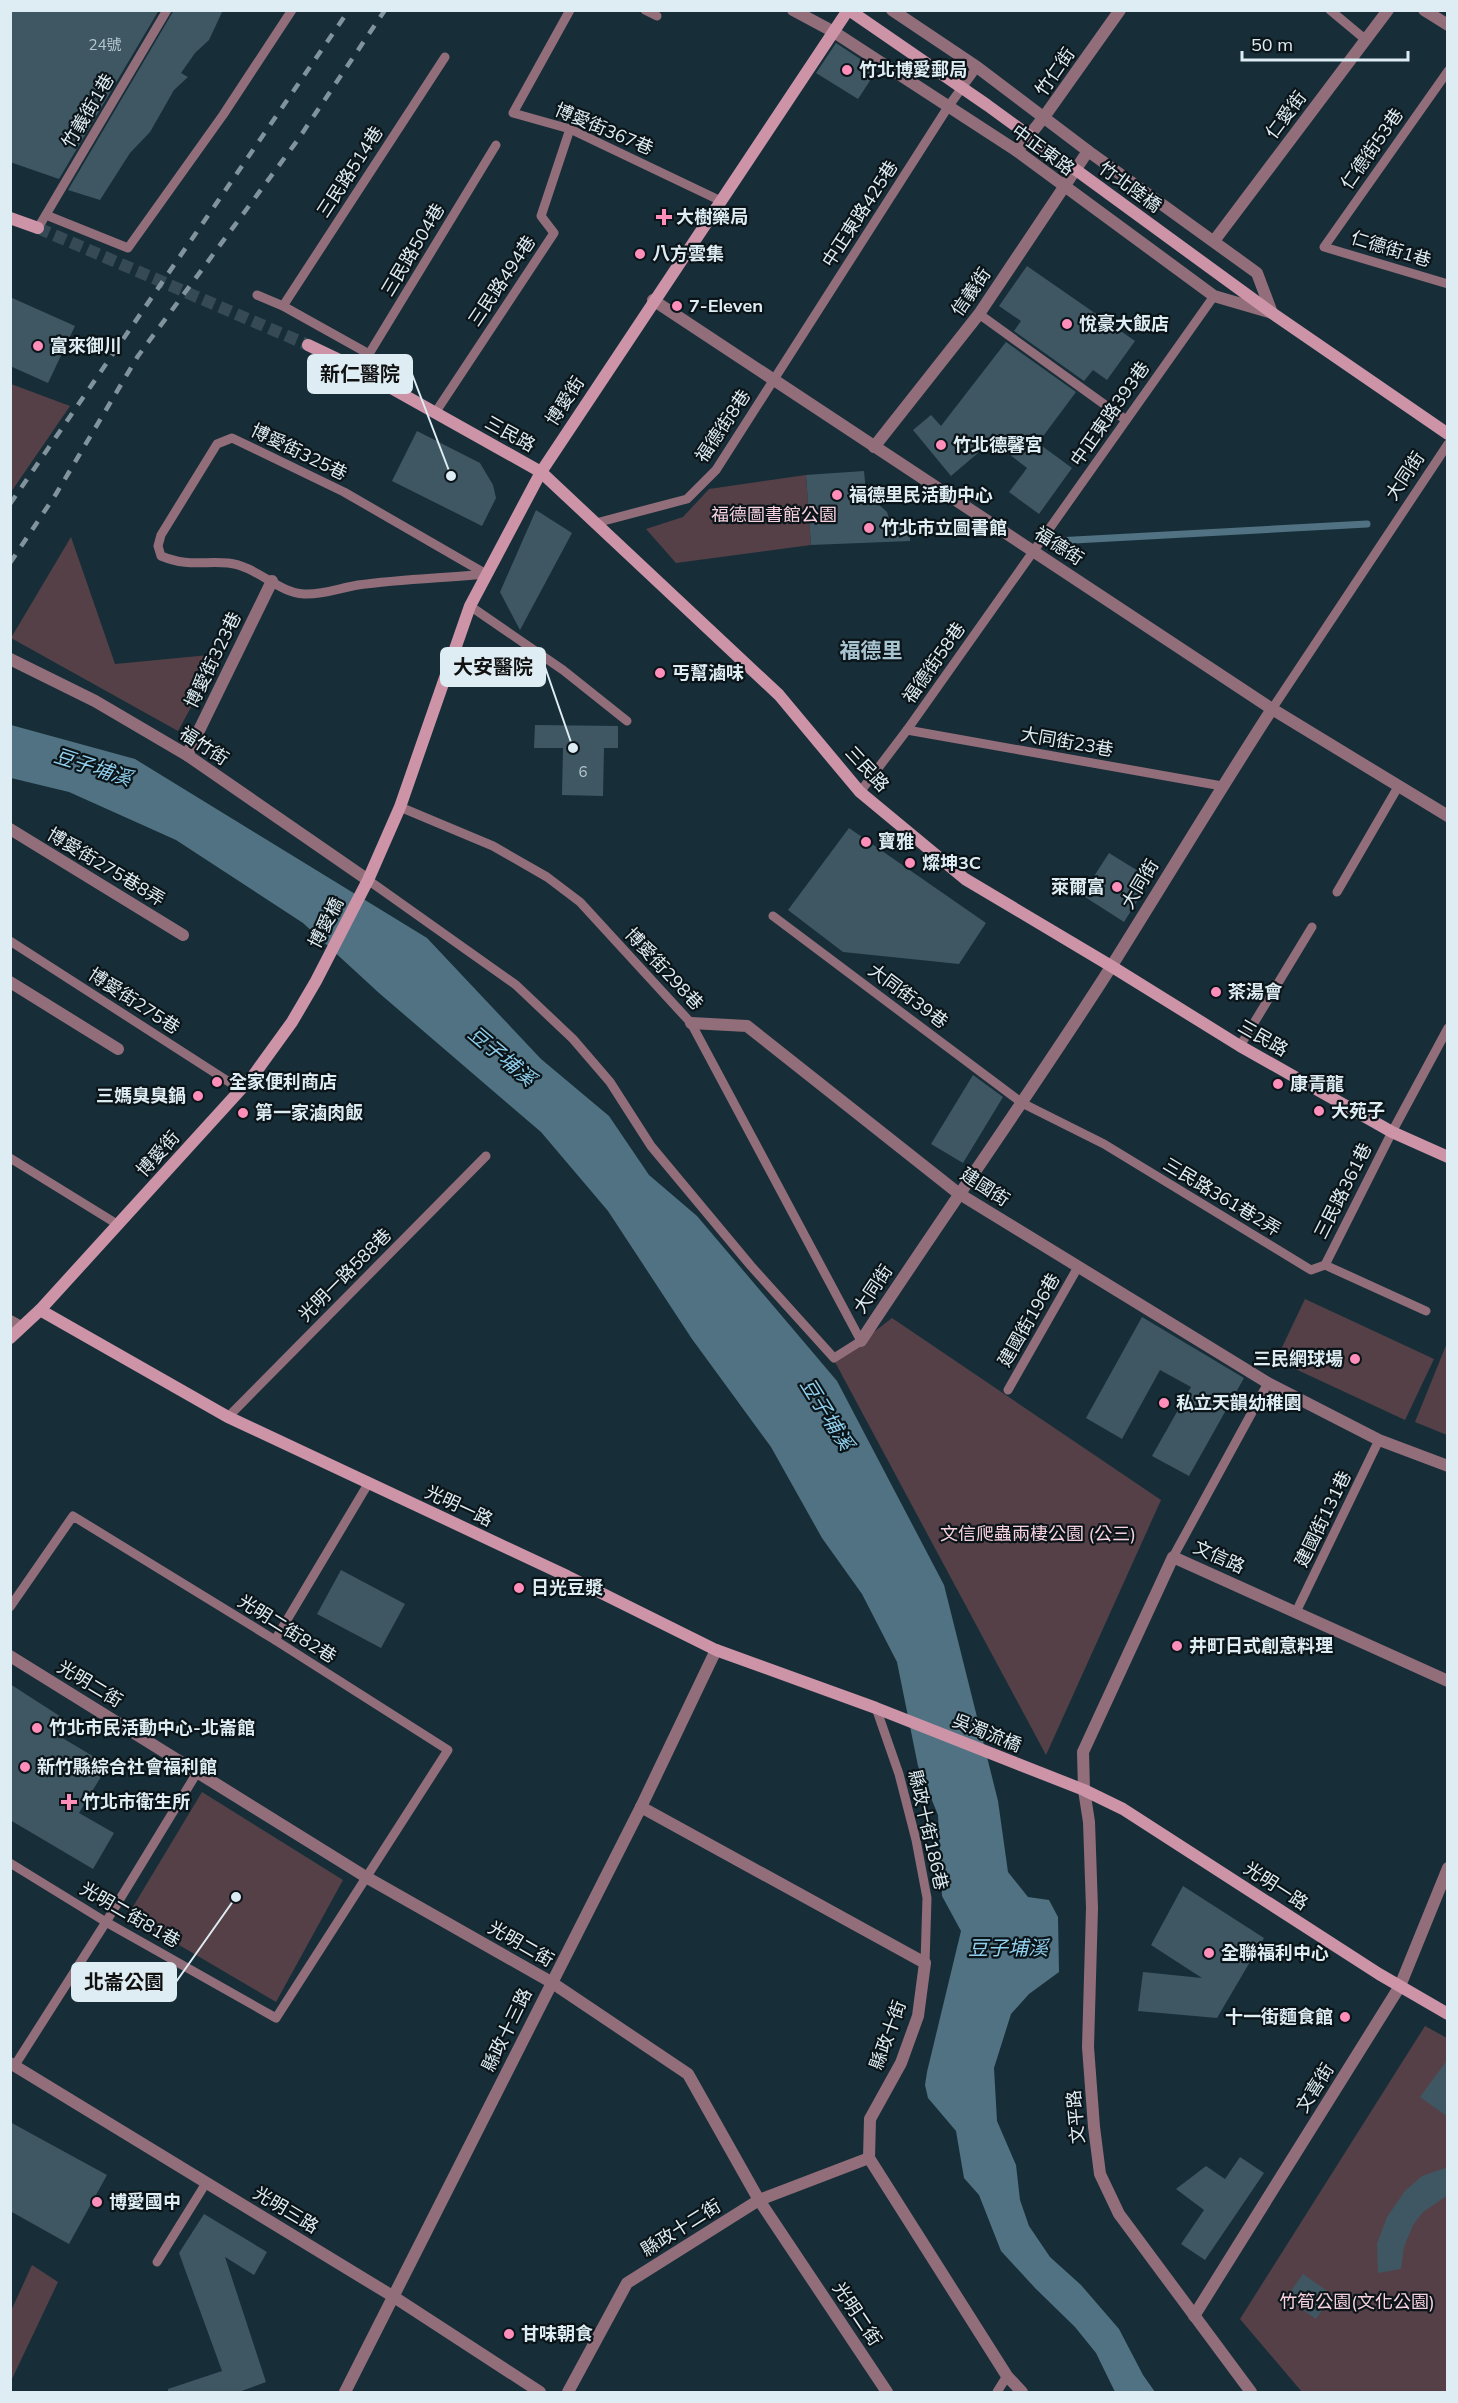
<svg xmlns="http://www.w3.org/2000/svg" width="1458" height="2403" font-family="Mulish,'Noto Sans TC',sans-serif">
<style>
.green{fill:#554047}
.water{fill:#507282}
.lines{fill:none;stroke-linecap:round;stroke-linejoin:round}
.stream{stroke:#507282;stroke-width:7}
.building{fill:#3f5763}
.secondary-tunnel{stroke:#354a54;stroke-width:12;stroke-dasharray:12 6;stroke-linecap:butt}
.lane{stroke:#926e7a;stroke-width:9}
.street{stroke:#926e7a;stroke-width:12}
.secondary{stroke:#cd94a8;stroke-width:12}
.rail{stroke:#81939c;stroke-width:4.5;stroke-dasharray:10 10;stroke-linecap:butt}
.secondary-bridge{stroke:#cd94a8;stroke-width:12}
.poi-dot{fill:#ff8eba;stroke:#0b1519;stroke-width:2}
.labels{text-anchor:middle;stroke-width:4.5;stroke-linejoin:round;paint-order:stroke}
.number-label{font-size:15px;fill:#b6c7cf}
.poi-label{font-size:18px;font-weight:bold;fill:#deecf3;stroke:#0b1519;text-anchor:start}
.street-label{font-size:18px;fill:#deecf3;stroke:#0b1519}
.park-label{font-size:18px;fill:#f7d1dd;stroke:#0b1519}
.water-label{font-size:20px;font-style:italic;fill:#90cfed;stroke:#0b1519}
.quarter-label{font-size:21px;font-weight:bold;fill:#a9c4d1;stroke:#0b1519}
.leader{fill:none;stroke:#deecf3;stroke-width:2}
.callout-dot{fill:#deecf3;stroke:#0b1519;stroke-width:2}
.callout{fill:#deecf3;stroke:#deecf3;stroke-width:2}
.callout-label{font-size:20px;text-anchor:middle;font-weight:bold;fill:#111}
</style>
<rect width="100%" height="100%" fill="#172e38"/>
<g class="green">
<polygon points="11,384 70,406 11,492 10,384"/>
<polygon points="806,475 811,545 676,563 646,529 683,517 709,489"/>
<polygon points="71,537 115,664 220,654 178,731 11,638"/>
<polygon points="1305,1299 1434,1359 1405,1420 1276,1360"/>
<polygon points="892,1318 1161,1500 1046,1755 835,1362"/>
<polygon points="1447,1343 1447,1435 1415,1422"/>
<polygon points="202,1792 343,1880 276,2002 128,1915"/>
<polygon points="1425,2026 1447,2038 1447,2392 1302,2392 1240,2319"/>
<polygon points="32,2265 58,2282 11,2381 11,2294 11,2311"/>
</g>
<polygon class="water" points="11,725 135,759 427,938 541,1059 609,1116 649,1175 697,1216 837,1381 944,1585 998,1801 1008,1872 1028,1897 1049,1900 1058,1917 1059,1972 1029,1994 1011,2014 994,2068 997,2121 1016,2165 1020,2200 1029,2226 1050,2257 1081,2285 1119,2329 1143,2375 1155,2392 1115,2392 1096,2353 1075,2327 1035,2288 1001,2251 979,2195 964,2178 956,2131 928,2098 925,2085 927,2072 961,1931 942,1896 938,1815 918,1766 897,1662 862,1594 822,1538 771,1447 692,1339 608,1211 541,1132 379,993 303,923 176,840 69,792 11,778"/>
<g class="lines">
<polyline class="stream" points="1056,541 1367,524"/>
</g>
<g class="building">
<polygon points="10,10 159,10 59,179 10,162"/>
<polygon points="174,10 223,10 209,40 195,53 181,73 188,77 174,90 150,132 130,153 100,200 68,190"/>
<polygon points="836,43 877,70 858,99 816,73"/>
<polygon points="1027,266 1135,341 1107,380 1093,370 1084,381 1014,331 1021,321 999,306"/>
<polygon points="10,297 75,326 48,383 10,366"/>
<polygon points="1006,342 1076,392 1038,443 1072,468 1039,514 1009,492 1027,468 992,441 951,476 913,430 931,415 941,426"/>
<polygon points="417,431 480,463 493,485 496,498 482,526 392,481"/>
<polygon points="864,471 867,503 877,503 887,512 890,522 910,521 910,541 811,545 806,475"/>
<polygon points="536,510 572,533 520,630 500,592"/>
<polygon points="535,725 618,726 618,748 604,748 603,796 562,795 563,748 534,748"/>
<polygon points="849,828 986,923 959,964 843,952 788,910"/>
<polygon points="1109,853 1151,879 1124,922 1082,895"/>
<polygon points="973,1075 1003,1097 963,1163 931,1144"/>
<polygon points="1142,1317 1244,1378 1189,1476 1152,1456 1191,1387 1160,1370 1122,1439 1086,1418"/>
<polygon points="341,1570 405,1604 381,1648 317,1614"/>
<polygon points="10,1684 69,1722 59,1736 108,1765 79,1813 114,1833 93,1869 10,1820"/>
<polygon points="1183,1886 1264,1938 1217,2018 1138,2011 1143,1972 1202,1978 1151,1945"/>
<polygon points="1448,2059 1448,2117 1420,2097"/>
<polygon points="10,2122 107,2175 69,2244 10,2211"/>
<polygon points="1240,2157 1264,2173 1205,2260 1181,2244 1204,2210 1176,2189 1206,2166 1225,2179"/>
<polygon points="1448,2167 1448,2195 1423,2212 1413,2225 1404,2247 1401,2269 1378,2273 1377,2244 1387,2217 1405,2191 1422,2176"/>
<polygon points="204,2214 267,2252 254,2275 225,2257 266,2382 239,2392 168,2392 168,2389 222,2371 179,2253"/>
<polygon points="1303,2274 1333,2295 1316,2319 1286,2298"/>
</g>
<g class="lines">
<polyline class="secondary-tunnel" points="38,228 308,345"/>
<g class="lane">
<polyline points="570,10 513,113 570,129 721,201"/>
<polyline points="645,10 657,16"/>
<polyline points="1330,10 1366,40"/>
<polyline points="1448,71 1324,247 1448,284"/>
<polyline points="46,215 128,248 223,115 292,10"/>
<polyline points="38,228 167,10"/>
<polyline points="257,295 283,306 369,354"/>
<polyline points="283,306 445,57"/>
<polyline points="979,314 1126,420"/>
<polyline points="352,366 369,354 496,145"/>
<polyline points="435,413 554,233 541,216 570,129"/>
<path d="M232,438L344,492L486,574C444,578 400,579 358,585C340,588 323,595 304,594C278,593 257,566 228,563C202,561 188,567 161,556L158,546L161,535L217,444Z"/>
<polyline points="596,523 687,499 716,470 948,107 977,67"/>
<polyline points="470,606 563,670 627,721"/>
<polyline points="1272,709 1448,444"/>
<polyline points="907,730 1222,786"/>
<polyline points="860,792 907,730 1214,296"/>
<polyline points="368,880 516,985 573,1039 610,1082 651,1146 751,1266 834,1358 861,1341 691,1023 580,902 547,877 493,846 400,807"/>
<polyline points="1337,892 1398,787"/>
<polyline points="773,916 1022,1103 1104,1144 1311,1270 1325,1265"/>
<polyline points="10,941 240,1089"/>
<polyline points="1240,1046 1312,927"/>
<polyline points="10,1158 117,1224"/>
<polyline points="1325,1265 1392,1132 1448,1028"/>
<polyline points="1325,1265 1426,1311"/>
<polyline points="1008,1390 1078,1267"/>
<polyline points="228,1417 486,1156"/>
<polyline points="1173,1557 1268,1383"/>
<polyline points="10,1607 73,1516 275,1640 448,1750 276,2018 106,1922 10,1863"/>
<polyline points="1296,1612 1379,1440"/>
<polyline points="275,1640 368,1484"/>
<polyline points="876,1708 899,1774 916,1840 927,1898 925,1963"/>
<polyline points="15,2065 106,1922 198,1771"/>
<polyline points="157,2262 206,2183"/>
<polyline points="997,2392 1007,2376"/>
</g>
<g class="street">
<polyline points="793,10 834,32 1017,151 1214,296 1269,312"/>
<polyline points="892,10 977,67 1088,151 1257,273 1272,313"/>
<polyline points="1424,10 1448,25"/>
<polyline points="1017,151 1044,117 1120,10"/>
<polyline points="1214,241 1388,10"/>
<polyline points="653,300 1272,709 1448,816"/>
<polyline points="874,447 979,314 1088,151"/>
<polyline points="10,659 95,701 187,755 368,880"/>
<polyline points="187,755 272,581"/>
<polyline points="10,829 183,935"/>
<polyline points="10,982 118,1049"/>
<polyline points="691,1023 747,1026 958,1193 1268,1383 1379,1440 1448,1466"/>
<polyline points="10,1321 21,1327"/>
<path d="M861,1341C943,1216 1030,1094 1111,967C1165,881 1217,794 1272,709"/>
<polyline points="10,1656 366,1877 551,1982 688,2074 759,2200 887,2392"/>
<polyline points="641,1807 925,1963 918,2016 901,2063 870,2119 869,2158 1007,2376 1022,2392"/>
<polyline points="10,2063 394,2297 540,2392"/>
<polyline points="1194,2316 1400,1986 1448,1868"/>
<polyline points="345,2392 641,1807 716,1650"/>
<polyline points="568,2392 627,2283 759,2200 869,2158"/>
<polyline points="1251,2392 1119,2214 1100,2174 1094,2127 1088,2047 1092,1908 1089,1822 1084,1790 1083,1752 1173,1557 1448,1681"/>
</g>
<g class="secondary">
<polyline points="10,218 38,228"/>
<polyline points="1272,313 1448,434"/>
<polyline points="308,345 352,366 541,472 779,695 860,792 965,879 1111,966 1240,1046 1392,1132 1448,1157"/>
<polyline points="40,1310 228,1417 567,1576 716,1650 876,1708 1084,1790 1123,1809 1379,1974 1448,2014"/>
<polyline points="10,1338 40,1310 253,1076 292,1022 316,981 368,880 400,807 470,606 541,472 848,10"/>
</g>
<g class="rail">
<polyline points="10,504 349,10"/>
<polyline points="10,563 56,494 138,356 297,141 385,10"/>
</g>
<polyline class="secondary-bridge" points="849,10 987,105 1272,313"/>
</g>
<g class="poi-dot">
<circle cx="847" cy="70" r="6"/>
<path d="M661 208h6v6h6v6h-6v6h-6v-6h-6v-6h6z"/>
<circle cx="640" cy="254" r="6"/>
<circle cx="677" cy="306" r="6"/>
<circle cx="1067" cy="324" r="6"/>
<circle cx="38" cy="346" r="6"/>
<circle cx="941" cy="445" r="6"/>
<circle cx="837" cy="495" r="6"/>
<circle cx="869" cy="528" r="6"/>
<circle cx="660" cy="673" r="6"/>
<circle cx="866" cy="842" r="6"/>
<circle cx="910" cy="863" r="6"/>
<circle cx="1117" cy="887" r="6"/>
<circle cx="1216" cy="992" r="6"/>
<circle cx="217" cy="1082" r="6"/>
<circle cx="1278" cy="1084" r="6"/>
<circle cx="198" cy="1096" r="6"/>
<circle cx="1319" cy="1111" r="6"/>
<circle cx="243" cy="1113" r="6"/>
<circle cx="1355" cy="1359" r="6"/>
<circle cx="1164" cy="1403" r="6"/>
<circle cx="519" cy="1588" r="6"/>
<circle cx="1177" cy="1646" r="6"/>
<circle cx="37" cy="1728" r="6"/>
<circle cx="25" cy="1767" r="6"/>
<path d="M66 1793h6v6h6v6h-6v6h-6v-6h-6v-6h6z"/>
<circle cx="1209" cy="1953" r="6"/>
<circle cx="1345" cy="2017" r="6"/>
<circle cx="97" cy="2202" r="6"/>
<circle cx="509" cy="2334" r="6"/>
</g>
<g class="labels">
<g class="number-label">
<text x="105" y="50">24號</text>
<text x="583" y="777">6</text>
</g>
<g class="poi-label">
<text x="859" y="76">竹北博愛郵局</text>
<text x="676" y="223">大樹藥局</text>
<text x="652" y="260">八方雲集</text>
<text x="689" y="312">7-Eleven</text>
<text x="1079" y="330">悅豪大飯店</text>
<text x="50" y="352">富來御川</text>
<text x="953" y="451">竹北德馨宮</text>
<text x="849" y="501">福德里民活動中心</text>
<text x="881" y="534">竹北市立圖書館</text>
<text x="672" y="679">丐幫滷味</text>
<text x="878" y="848">寶雅</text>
<text x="922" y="869">燦坤3C</text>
<text x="1105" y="893" text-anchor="end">萊爾富</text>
<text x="1228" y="998">茶湯會</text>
<text x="229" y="1088">全家便利商店</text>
<text x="1290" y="1090">康青龍</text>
<text x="186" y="1102" text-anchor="end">三媽臭臭鍋</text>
<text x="1331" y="1117">大苑子</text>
<text x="255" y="1119">第一家滷肉飯</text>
<text x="1343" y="1365" text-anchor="end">三民網球場</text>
<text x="1176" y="1409">私立天韻幼稚園</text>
<text x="531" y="1594">日光豆漿</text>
<text x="1189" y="1652">井町日式創意料理</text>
<text x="49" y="1734">竹北市民活動中心-北崙館</text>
<text x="37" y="1773">新竹縣綜合社會福利館</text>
<text x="82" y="1808">竹北市衛生所</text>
<text x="1221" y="1959">全聯福利中心</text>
<text x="1333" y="2023" text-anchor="end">十一街麵食館</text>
<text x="109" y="2208">博愛國中</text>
<text x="521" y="2340">甘味朝食</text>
</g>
<g class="street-label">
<text transform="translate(1055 72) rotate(-55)" y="6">竹仁街</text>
<text transform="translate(88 111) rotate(-59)" y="6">竹義街1巷</text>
<text transform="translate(1286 115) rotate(-53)" y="6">仁愛街</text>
<text transform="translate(604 129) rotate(23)" y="6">博愛街367巷</text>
<text transform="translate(1372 149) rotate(-55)" y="6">仁德街53巷</text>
<text transform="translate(1043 150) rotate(36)" y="6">中正東路</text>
<text transform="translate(350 172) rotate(-57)" y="6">三民路514巷</text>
<text transform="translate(1130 187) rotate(36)" y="6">竹北陸橋</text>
<text transform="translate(860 214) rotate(-57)" y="6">中正東路425巷</text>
<text transform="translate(1391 249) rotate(17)" y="6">仁德街1巷</text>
<text transform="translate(413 250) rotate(-59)" y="6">三民路504巷</text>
<text transform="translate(502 281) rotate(-56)" y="6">三民路494巷</text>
<text transform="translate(971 292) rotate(-55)" y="6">信義街</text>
<text transform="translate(565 401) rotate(-57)" y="6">博愛街</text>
<text transform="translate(1110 414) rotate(-55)" y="6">中正東路393巷</text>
<text transform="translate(723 426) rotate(-56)" y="6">福德街8巷</text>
<text transform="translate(510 434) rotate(29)" y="6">三民路</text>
<text transform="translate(299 452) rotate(26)" y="6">博愛街325巷</text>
<text transform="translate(1405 476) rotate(-56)" y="6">大同街</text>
<text transform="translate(1059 546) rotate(33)" y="6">福德街</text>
<text transform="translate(213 660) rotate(-64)" y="6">博愛街323巷</text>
<text transform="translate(934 663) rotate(-55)" y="6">福德街58巷</text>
<text transform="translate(1067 742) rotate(10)" y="6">大同街23巷</text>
<text transform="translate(204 746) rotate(33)" y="6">福竹街</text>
<text transform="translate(867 769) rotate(47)" y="6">三民路</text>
<text transform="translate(106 867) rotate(31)" y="6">博愛街275巷8弄</text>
<text transform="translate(1140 884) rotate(-59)" y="6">大同街</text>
<text transform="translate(326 923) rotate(-63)" y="6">博愛橋</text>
<text transform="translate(664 969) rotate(47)" y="6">博愛街298巷</text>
<text transform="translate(908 996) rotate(37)" y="6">大同街39巷</text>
<text transform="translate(134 1001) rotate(33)" y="6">博愛街275巷</text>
<text transform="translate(1263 1038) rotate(30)" y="6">三民路</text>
<text transform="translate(158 1154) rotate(-48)" y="6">博愛街</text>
<text transform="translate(985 1187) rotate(33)" y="6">建國街</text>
<text transform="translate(1343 1191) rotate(-63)" y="6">三民路361巷</text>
<text transform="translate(1222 1197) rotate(31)" y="6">三民路361巷2弄</text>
<text transform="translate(345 1275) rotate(-45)" y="6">光明一路588巷</text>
<text transform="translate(873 1289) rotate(-56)" y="6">大同街</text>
<text transform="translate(1029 1320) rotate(-60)" y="6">建國街196巷</text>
<text transform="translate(459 1506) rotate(25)" y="6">光明一路</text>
<text transform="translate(1323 1519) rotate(-64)" y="6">建國街131巷</text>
<text transform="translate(1219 1557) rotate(24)" y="6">文信路</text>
<text transform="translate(287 1629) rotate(32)" y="6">光明二街82巷</text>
<text transform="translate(90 1684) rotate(31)" y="6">光明二街</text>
<text transform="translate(987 1733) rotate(22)" y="6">吳濁流橋</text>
<text transform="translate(928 1830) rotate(77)" y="6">縣政十街186巷</text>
<text transform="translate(1276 1886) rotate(33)" y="6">光明一路</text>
<text transform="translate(130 1915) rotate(30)" y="6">光明二街81巷</text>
<text transform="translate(521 1944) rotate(30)" y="6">光明二街</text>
<text transform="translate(507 2030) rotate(-64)" y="6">縣政十三路</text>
<text transform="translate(888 2035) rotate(-70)" y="6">縣政十街</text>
<text transform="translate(1315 2088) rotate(-58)" y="6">文喜街</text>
<text transform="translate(1076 2117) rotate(-95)" y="6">文平路</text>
<text transform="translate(286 2210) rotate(31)" y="6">光明三路</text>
<text transform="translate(681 2228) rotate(-32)" y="6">縣政十二街</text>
<text transform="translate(857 2314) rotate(56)" y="6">光明二街</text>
</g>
<g class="park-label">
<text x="774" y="521">福德圖書館公園</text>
<text x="1038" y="1540">文信爬蟲兩棲公園 (公三)</text>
<text x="1357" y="2308">竹筍公園(文化公園)</text>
</g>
<g class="water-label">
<text transform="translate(93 767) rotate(18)" y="7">豆子埔溪</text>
<text transform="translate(502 1056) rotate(40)" y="7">豆子埔溪</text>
<text transform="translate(827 1414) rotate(58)" y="7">豆子埔溪</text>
<text x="1008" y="1955">豆子埔溪</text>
</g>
<g class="quarter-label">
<text x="871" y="658">福德里</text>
</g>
</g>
<path class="leader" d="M451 476L412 374M573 748L545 667M236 1897L176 1982"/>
<g class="callout-dot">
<circle cx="451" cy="476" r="6"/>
<circle cx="573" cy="748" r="6"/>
<circle cx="236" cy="1897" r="6"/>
</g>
<g class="callout">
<rect x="308" y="355" width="104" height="38" rx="6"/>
<rect x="441" y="648" width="104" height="38" rx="6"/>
<rect x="72" y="1963" width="104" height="38" rx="6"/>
</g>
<g class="callout-label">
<text x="360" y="381">新仁醫院</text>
<text x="493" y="674">大安醫院</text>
<text x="124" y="1989">北崙公園</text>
</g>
<rect width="1458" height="2403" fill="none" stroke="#deecf3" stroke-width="24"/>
<path d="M1242 51v9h166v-9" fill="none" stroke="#deecf3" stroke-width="3"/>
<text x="1251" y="51" font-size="18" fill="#deecf3" stroke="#0b1519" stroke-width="4.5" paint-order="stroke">50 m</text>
</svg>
